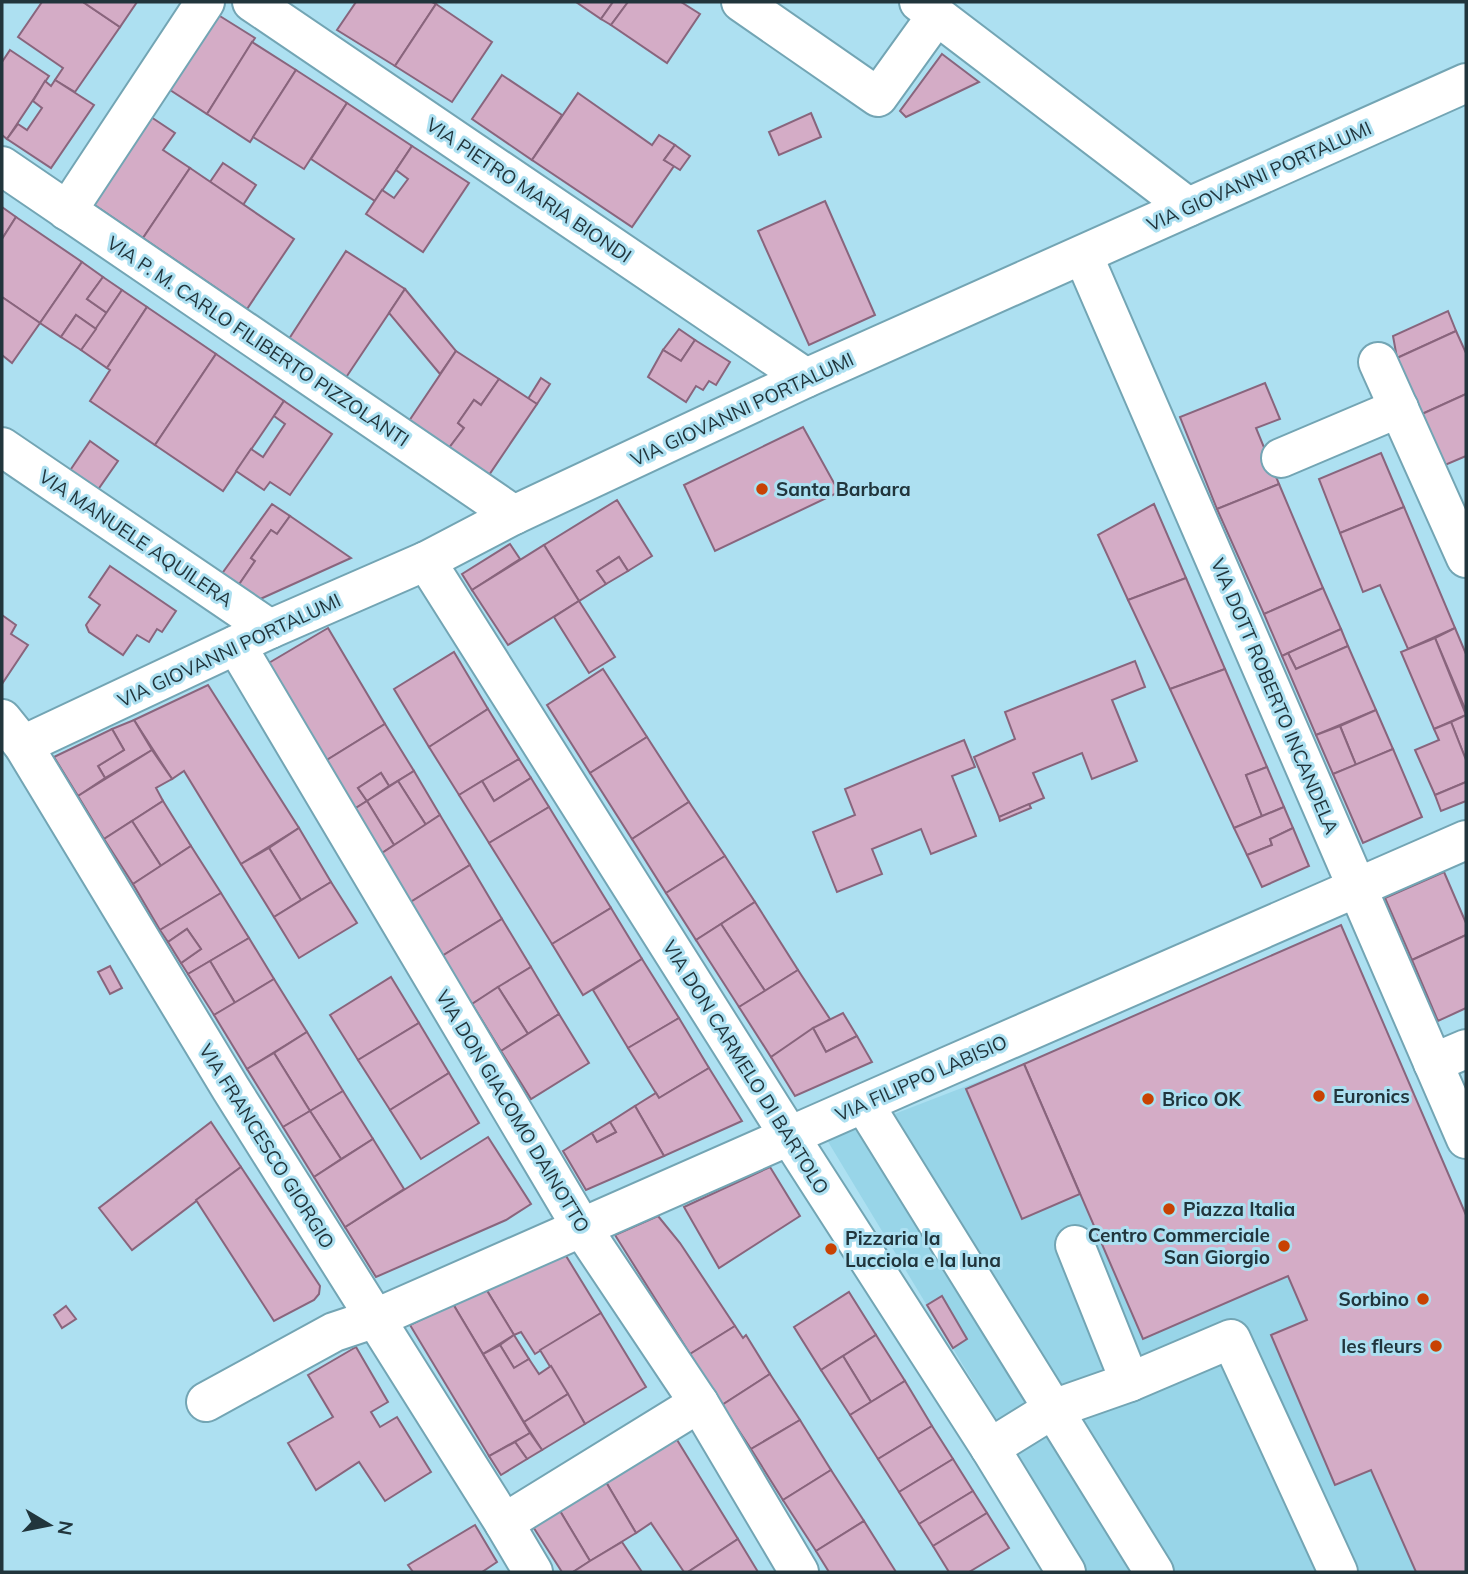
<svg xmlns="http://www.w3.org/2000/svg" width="1468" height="1574" font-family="Mulish,sans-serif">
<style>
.built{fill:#98d5e8}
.building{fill:#d4acc6;stroke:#89657d;stroke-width:2}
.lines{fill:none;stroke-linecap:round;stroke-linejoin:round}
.minor-casing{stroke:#73a5b4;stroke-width:42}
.minor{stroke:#fff;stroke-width:38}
.poi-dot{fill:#c84203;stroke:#ade0f1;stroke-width:2.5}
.labels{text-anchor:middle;stroke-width:6;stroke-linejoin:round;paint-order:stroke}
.street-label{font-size:19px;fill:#21353c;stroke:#ade0f1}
.poi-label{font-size:19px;font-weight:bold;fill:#21353c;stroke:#ade0f1;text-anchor:start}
</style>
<rect width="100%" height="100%" fill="#ade0f1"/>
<polygon class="built" points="1341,925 1466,1215 1466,1572 1088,1572 827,1140 1024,1064"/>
<g class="building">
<polygon points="42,2 83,2 120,27 75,92 55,80 63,68 18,37"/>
<polygon points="83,2 137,2 120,27"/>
<polygon points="356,2 432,2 436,4 395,66 337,30"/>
<polygon points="576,2 613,2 601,19"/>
<polygon points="613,2 628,2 611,25 601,19"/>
<polygon points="628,2 681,2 700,14 667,63 611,25"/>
<polygon points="436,4 492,42 452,102 395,66"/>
<polygon points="215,13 255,38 207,114 167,88"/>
<polygon points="252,42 296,70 250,142 207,114"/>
<polygon points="10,50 49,76 7,139 2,135 2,62"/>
<polygon points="942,54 979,82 906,117 900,111"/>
<polygon points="296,70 347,103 304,169 253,137"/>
<polygon points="502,75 562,115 532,160 472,119"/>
<polygon points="55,80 94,105 51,168 7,139 18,124 27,130 42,108 33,101 45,81 51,86"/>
<polygon points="578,93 652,145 659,135 675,145 664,160 674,166 632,227 532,160"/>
<polygon points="347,103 412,146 375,201 311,159"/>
<polygon points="811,113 821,137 779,155 769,132"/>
<polygon points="151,117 175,133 163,150 190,168 143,238 93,204"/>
<polygon points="675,145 690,156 680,170 664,160"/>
<polygon points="412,146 469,183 423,252 366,214 382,190 394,198 408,179 396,170"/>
<polygon points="223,163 256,185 243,205 210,182"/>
<polygon points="190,168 294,239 247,309 143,238"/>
<polygon points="825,201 875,315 809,345 758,231"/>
<polygon points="2,207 16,217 2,239"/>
<polygon points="16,217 82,262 40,323 2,297 2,239"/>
<polygon points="346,251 405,289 345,379 287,342"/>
<polygon points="82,262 103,277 87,299 107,313 96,329 76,315 61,337 40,323"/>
<polygon points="103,277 122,290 107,313 87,299"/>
<polygon points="405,289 456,351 440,374 389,313"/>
<polygon points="122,290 147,307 107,368 81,350"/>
<polygon points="2,297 40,323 12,363 2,355"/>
<polygon points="147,307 216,354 155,445 90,401 110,370 107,368"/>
<polygon points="1448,311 1456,331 1397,358 1393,336"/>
<polygon points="76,315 96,329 81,350 61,337"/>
<polygon points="679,329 695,340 681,361 663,350"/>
<polygon points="1456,331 1466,353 1466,394 1422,414 1397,358"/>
<polygon points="695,340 730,362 716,385 709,381 703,390 696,386 686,402 648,377 663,350 681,361"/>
<polygon points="456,351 499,379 481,405 474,400 458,423 464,428 449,448 409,421"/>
<polygon points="216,354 284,401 223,491 155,445"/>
<polygon points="541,378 550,384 537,404 528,399"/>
<polygon points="499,379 537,404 489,475 449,448 464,428 458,423 474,400 481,405"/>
<polygon points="1265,383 1280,419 1256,428 1279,484 1217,509 1180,417"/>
<polygon points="1466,394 1466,456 1445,465 1422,414"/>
<polygon points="284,401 332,434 290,495 270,482 264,490 236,471 251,449 263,457 285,424 274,416"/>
<polygon points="803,427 839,492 715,551 684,485"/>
<polygon points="90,441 118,461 97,491 69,472"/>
<polygon points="1381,453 1404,507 1340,533 1319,479"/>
<polygon points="1279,484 1323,588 1264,614 1217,509"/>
<polygon points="617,500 652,556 628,571 619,557 597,571 606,584 579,601 544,545"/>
<polygon points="272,504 290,516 277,534 271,530 251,558 255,561 238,586 221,575"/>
<polygon points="1154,504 1186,578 1128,600 1098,535"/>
<polygon points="1404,507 1455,628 1408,649 1380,585 1363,592 1340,533"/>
<polygon points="290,516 351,558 258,600 238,586 255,561 251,558 271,530 277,534"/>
<polygon points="510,544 520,559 472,590 462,574"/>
<polygon points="544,545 579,601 508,645 472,590"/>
<polygon points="619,557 628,571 606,584 597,571"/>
<polygon points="110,566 176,611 162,632 157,629 149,642 137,635 123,655 89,632 86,625 100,605 89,597"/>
<polygon points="1186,578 1225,669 1170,689 1128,600"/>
<polygon points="1323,588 1341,629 1282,656 1264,614"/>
<polygon points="579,601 615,657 589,673 554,617"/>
<polygon points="2,615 16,625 11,634 28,645 2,684"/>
<polygon points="328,628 385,724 322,763 262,667"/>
<polygon points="1455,628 1466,654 1466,711 1435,638"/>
<polygon points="1341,629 1348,646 1296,669 1288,653"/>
<polygon points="1435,638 1466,715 1434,729 1401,652"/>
<polygon points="1348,646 1376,710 1316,735 1282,656 1288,653 1296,669"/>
<polygon points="454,652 488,709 429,747 394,689"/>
<polygon points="1135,661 1145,687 1112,700 1137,761 1092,779 1082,753 1033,773 1044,798 999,817 974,757 1015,739 1005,712"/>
<polygon points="603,669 647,737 590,773 547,705"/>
<polygon points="1225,669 1267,767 1246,775 1262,816 1234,828 1170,689"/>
<polygon points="208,685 299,828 241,864 184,771 172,779 134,720"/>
<polygon points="488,709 519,759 459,795 429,747"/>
<polygon points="1376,710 1393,749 1356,765 1340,726"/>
<polygon points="1466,715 1466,760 1451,722"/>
<polygon points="134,720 152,750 105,778 98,766 124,750 112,729"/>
<polygon points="1451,722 1466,760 1466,782 1435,795 1415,750 1439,740 1434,729"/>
<polygon points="385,724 414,771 389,786 381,773 358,788 367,801 351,811 322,763"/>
<polygon points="1340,726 1356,765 1333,774 1316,735"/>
<polygon points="112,729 124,750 98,766 105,778 78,796 54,757"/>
<polygon points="647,737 689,802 632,839 590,773"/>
<polygon points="964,740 975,767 952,776 976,836 931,854 921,829 872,849 882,874 837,892 813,832 855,815 845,789"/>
<polygon points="1393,749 1422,817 1363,843 1333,774"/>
<polygon points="152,750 172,779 156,788 163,801 104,839 78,796"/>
<polygon points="519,759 531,778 494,801 482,781"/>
<polygon points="1267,767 1284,807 1262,816 1246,775"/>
<polygon points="414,771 440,815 426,825 398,781"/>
<polygon points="381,773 389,786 367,801 358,788"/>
<polygon points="531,778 549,807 489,843 459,795 482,781 494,801"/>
<polygon points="398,781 426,825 394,845 367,801"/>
<polygon points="1466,782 1466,801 1441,811 1435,795"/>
<polygon points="163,801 191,846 161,866 132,821"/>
<polygon points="367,801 394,845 379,855 351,811"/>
<polygon points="689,802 725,856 666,893 632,839"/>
<polygon points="1029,804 1031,808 1000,821 999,817"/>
<polygon points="549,807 611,908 552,944 489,843"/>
<polygon points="1284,807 1293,828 1270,839 1272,845 1247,855 1234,828"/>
<polygon points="440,815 470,865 409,903 379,855"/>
<polygon points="132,821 161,866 133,884 104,839"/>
<polygon points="299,828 331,882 301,900 269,848"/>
<polygon points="1293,828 1309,866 1262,887 1247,855 1272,845 1270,839"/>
<polygon points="191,846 221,893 160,930 133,884"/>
<polygon points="269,848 301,900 274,917 241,864"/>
<polygon points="725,856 755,902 696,940 666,893"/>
<polygon points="470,865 502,919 442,956 409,903"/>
<polygon points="1444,872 1466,923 1466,935 1412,960 1385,898"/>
<polygon points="331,882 357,923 299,958 274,917"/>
<polygon points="221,893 249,938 188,974 181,963 201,949 187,929 168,942 160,930"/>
<polygon points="755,902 798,970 765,991 721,924"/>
<polygon points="611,908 642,959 583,995 552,944"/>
<polygon points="502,919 531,967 472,1004 442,956"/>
<polygon points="721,924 765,991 739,1007 696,940"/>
<polygon points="1341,925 1466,1215 1466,1572 1416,1572 1371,1470 1335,1485 1271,1335 1307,1320 1288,1276 1143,1339 1024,1064"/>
<polygon points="187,929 201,949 181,963 168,942"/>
<polygon points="1466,935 1466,1008 1438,1021 1412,960"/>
<polygon points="249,938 274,979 235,1003 210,961"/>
<polygon points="642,959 679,1018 628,1048 593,990"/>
<polygon points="210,961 235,1003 214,1015 188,974"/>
<polygon points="110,966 122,988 110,994 98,972"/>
<polygon points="531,967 559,1014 528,1034 498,987"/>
<polygon points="798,970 830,1019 771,1057 739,1007"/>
<polygon points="391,977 419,1023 358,1060 330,1015"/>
<polygon points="274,979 307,1032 247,1069 214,1015"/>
<polygon points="498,987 528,1034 501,1051 472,1004"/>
<polygon points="843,1013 857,1036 826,1052 813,1028"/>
<polygon points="559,1014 589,1063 531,1099 501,1051"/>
<polygon points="679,1018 709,1068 659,1098 628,1048"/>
<polygon points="419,1023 449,1073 390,1110 358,1060"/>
<polygon points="813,1028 826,1052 857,1036 872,1062 795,1096 771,1057"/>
<polygon points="307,1032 343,1091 310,1111 274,1053"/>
<polygon points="274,1053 310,1111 283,1127 247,1069"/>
<polygon points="1024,1064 1080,1194 1022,1219 966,1089"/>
<polygon points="709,1068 742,1121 664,1156 635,1106 656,1093 659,1098"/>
<polygon points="449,1073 479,1123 421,1159 390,1110"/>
<polygon points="343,1091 373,1139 341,1159 310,1111"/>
<polygon points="635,1106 664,1156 586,1190 563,1151 592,1133 597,1142 616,1132 610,1122"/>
<polygon points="310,1111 341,1159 314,1177 283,1127"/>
<polygon points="211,1122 241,1167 132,1250 99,1208"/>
<polygon points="610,1122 616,1132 597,1142 592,1133"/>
<polygon points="488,1137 531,1204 506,1220 376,1277 345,1227"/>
<polygon points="373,1139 404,1189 345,1227 314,1177"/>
<polygon points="241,1167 320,1286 319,1294 314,1300 274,1321 196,1200"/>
<polygon points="770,1167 800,1216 719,1268 684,1207"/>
<polygon points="658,1216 680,1243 735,1326 690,1354 615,1235"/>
<polygon points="563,1251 601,1313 535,1354 521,1332 514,1335 486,1289"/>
<polygon points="486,1289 514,1335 483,1354 453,1304"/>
<polygon points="849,1292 876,1335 821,1370 794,1327"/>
<polygon points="942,1296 967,1339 953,1348 927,1305"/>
<polygon points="453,1304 530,1433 489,1456 410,1325"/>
<polygon points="66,1306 76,1319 62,1328 54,1315"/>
<polygon points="601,1313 646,1387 585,1424 540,1350"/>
<polygon points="735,1326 743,1338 746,1335 770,1374 722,1405 690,1354"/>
<polygon points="514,1335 529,1359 514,1368 500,1345"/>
<polygon points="876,1335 905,1381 871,1402 843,1356"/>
<polygon points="500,1345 514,1368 529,1359 539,1374 551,1366 568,1394 524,1422 483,1354"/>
<polygon points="356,1347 388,1402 371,1412 380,1427 397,1417 431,1472 385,1501 359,1462 316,1490 288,1443 333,1417 308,1375"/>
<polygon points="843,1356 871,1402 850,1415 821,1370"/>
<polygon points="770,1374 800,1420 751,1449 722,1405"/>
<polygon points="905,1381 932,1426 878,1459 850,1415"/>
<polygon points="568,1394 585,1424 542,1450 524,1422"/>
<polygon points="800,1420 831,1470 783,1500 751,1449"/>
<polygon points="932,1426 953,1459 899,1492 878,1459"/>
<polygon points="530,1433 542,1450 527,1459 515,1442"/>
<polygon points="674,1435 738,1539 688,1572 684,1572 651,1523 636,1533 603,1477"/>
<polygon points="515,1442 527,1459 501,1475 489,1456"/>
<polygon points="953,1459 973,1491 919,1524 899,1492"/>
<polygon points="831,1470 864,1521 816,1551 783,1500"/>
<polygon points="603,1477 636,1533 590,1561 557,1506"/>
<polygon points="973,1491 987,1513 933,1546 919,1524"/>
<polygon points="557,1506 590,1561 573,1572 562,1572 530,1522"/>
<polygon points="987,1513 1009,1548 969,1572 949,1572 933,1546"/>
<polygon points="864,1521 896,1572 829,1572 816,1551"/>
<polygon points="475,1525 497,1562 482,1572 413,1572 408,1565"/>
<polygon points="738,1539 758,1572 688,1572"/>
<polygon points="622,1542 642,1572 573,1572 590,1561"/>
</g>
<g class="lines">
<defs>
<g id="minor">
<polyline points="252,2 806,378"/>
<polyline points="741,2 878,97 937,15"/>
<polyline points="919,2 1188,207"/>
<polyline points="2,166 514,515"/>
<polyline points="67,211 205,2"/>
<polyline points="1083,255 1466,1139"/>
<polyline points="1378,362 1466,558"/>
<polyline points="2,447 270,629"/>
<polyline points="1281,458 1399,408"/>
<polyline points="426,561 790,1137 990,1448 1066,1572"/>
<polyline points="236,645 582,1228 699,1403 799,1572"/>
<polyline points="2,719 23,745 231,1089 504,1523 533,1572"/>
<polyline points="23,745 270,629 426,561 514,515 806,378 1466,83"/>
<polyline points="1433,1063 1466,1049"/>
<polyline points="864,1104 1154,1572"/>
<polyline points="1130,1382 1231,1339 1338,1572"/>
<path d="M206,1402L334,1332L376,1318C739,1159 1102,997 1466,840"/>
<polyline points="990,1448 1053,1409 1130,1382 1075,1245"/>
<polyline points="504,1523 699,1403"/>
</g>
</defs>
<use href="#minor" class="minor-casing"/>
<use href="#minor" class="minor"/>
</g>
<g class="poi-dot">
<circle cx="762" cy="489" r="7"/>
<circle cx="1319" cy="1096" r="7"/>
<circle cx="1148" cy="1099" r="7"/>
<circle cx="1169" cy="1209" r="7"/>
<circle cx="1284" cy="1246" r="7"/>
<circle cx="831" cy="1249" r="7"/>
<circle cx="1423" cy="1299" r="7"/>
<circle cx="1436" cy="1346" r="7"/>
</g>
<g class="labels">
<g class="street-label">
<text transform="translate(1259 176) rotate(-24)" y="7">VIA GIOVANNI PORTALUMI</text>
<text transform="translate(529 190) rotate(34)" y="7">VIA PIETRO MARIA BIONDI</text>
<text transform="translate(258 341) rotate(34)" y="7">VIA P. M. CARLO FILIBERTO PIZZOLANTI</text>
<text transform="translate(742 409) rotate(-25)" y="7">VIA GIOVANNI PORTALUMI</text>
<text transform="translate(136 538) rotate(34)" y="7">VIA MANUELE AQUILERA</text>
<text transform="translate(229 650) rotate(-25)" y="7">VIA GIOVANNI PORTALUMI</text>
<text transform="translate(1275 696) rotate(67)" y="7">VIA DOTT ROBERTO INCANDELA</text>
<text transform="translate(746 1067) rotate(58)" y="7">VIA DON CARMELO DI BARTOLO</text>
<text transform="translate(921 1078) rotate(-24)" y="7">VIA FILIPPO LABISIO</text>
<text transform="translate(513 1111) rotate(59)" y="7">VIA DON GIACOMO DAINOTTO</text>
<text transform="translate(267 1146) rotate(58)" y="7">VIA FRANCESCO GIORGIO</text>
</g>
<g class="poi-label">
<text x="776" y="496">Santa Barbara</text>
<text x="1333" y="1103">Euronics</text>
<text x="1162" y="1106">Brico OK</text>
<text x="1183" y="1216">Piazza Italia</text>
<text x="1270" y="1242" text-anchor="end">Centro Commerciale<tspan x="1270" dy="22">San Giorgio</tspan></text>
<text x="845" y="1245">Pizzaria la<tspan x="845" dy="22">Lucciola e la luna</tspan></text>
<text x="1409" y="1306" text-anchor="end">Sorbino</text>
<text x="1422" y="1353" text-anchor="end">les fleurs</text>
</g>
</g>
<rect width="1468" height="1574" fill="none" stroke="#21353c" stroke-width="7"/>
<g transform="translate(49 1525) rotate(100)" stroke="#ade0f1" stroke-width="5" paint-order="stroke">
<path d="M0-5L12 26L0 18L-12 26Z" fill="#21353c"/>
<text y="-10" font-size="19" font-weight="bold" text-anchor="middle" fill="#21353c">N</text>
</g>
</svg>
